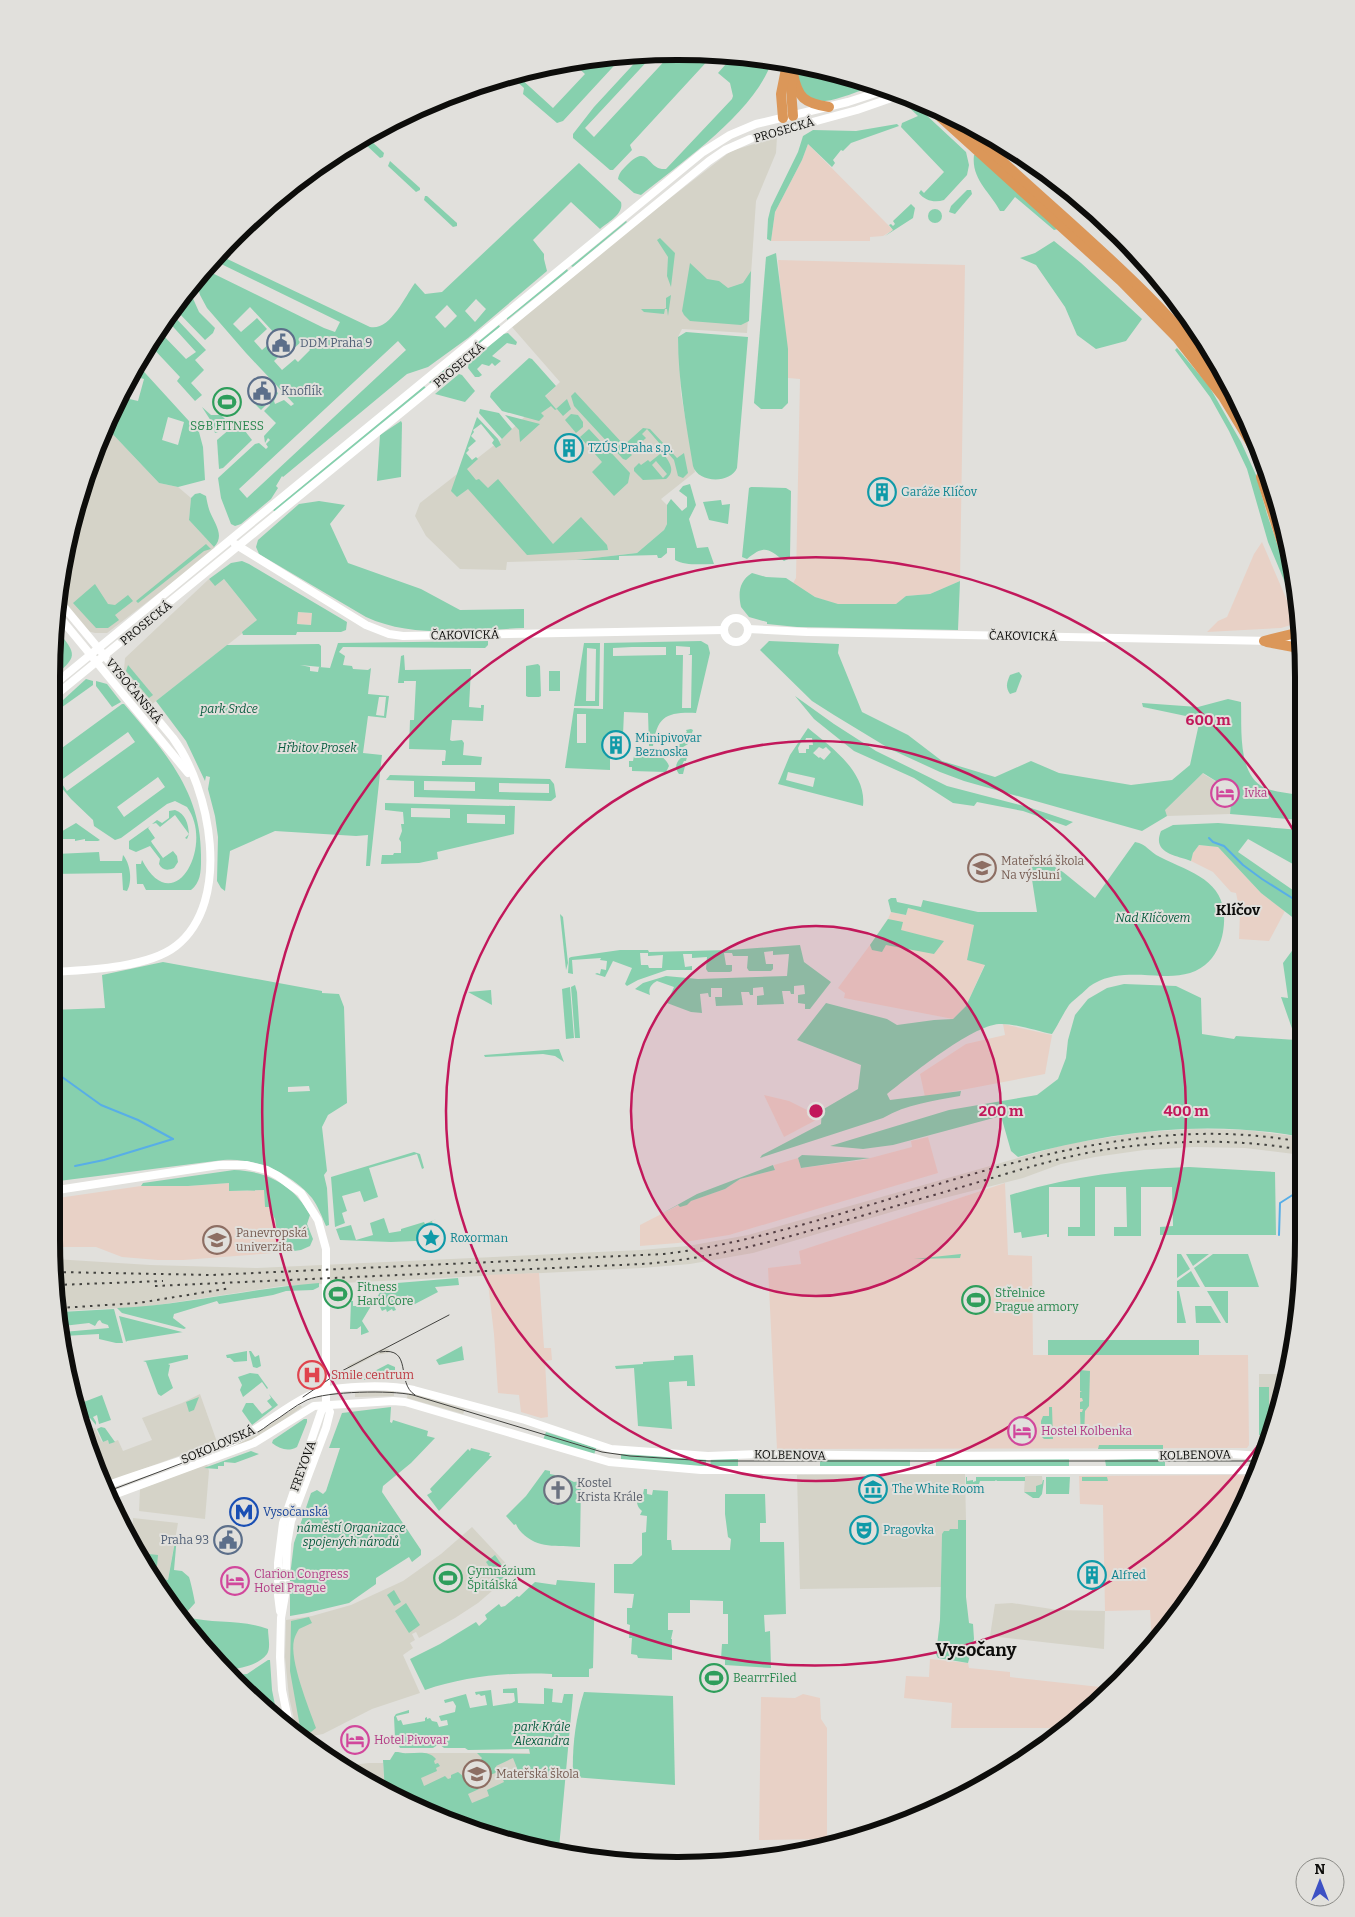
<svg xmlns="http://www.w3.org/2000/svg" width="1355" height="1917" font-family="Bitter,serif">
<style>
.built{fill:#d5d3c8}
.industrial{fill:#e8d1c6}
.green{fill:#87d0ae;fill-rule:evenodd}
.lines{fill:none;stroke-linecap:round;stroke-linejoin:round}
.stream{stroke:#58aee7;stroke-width:2}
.secondary{stroke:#fff;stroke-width:8}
.highway{stroke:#db9759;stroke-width:10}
.tram{stroke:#42423f;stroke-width:1}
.rail{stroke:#42423f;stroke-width:2;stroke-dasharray:2.5 5;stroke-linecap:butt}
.ring{fill:none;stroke:#c2185b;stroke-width:2.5}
.labels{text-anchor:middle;stroke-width:4;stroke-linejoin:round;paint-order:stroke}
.street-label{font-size:12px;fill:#0d0d0b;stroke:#e1e0dc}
.service-label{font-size:12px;fill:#4e5e75;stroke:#e1e0dc;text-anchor:start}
.leisure-label{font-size:12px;fill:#27864d;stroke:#e1e0dc;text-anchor:start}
.culture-label{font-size:12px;fill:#0d838f;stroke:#e1e0dc;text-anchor:start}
.park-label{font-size:12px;font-style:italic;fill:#085c3f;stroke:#e1e0dc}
.hotel-label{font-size:12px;fill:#b23c85;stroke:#e1e0dc;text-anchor:start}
.education-label{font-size:12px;fill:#785e54;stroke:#e1e0dc;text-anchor:start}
.health-label{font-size:12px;fill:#be3a42;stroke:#e1e0dc;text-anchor:start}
.worship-label{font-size:12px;fill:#5b616d;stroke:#e1e0dc;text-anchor:start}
.transit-label{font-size:12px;fill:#164399;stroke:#e1e0dc;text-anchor:start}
.quarter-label{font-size:15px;font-weight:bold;fill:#0d0d0b;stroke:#e1e0dc}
.district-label{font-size:18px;font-weight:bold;fill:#0d0d0b;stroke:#e1e0dc}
.rim{fill:none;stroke:#0d0d0b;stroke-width:6}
.centre{fill:#c2185b;stroke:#e1e0dc;stroke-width:2.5}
.ring-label{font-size:15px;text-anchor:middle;font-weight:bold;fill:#c2185b;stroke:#e1e0dc;stroke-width:4;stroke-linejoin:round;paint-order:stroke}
</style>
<rect width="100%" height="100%" fill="#e1e0dc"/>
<g class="built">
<polygon points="777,137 776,153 756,201 747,333 682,329 678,337 681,394 695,472 661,499 667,505 667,524 664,530 637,553 576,560 507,562 506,570 460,569 426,536 415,516 420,503 502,439 560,382 512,327 643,219 731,151"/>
<polygon points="105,426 159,483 178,487 191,498 189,520 216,549 107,633 95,633 87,631 59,597 63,555 99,438"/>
<polygon points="209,579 215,585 224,579 258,621 151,705 124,670 125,658"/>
<polygon points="1203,773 1205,775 1232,791 1230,814 1167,816 1164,810"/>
<polygon points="1194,1129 1246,1130 1302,1137 1302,1155 1245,1148 1194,1147 1144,1150 1095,1157 1061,1164 1023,1178 905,1208 753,1253 690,1264 642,1268 282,1286 144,1307 61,1311 54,1259 150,1265 257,1268 641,1250 688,1246 748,1235 1067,1144 1143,1132"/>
<polygon points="382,1349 389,1349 388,1353 376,1355 349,1369 347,1366"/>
<polygon points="1259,1374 1287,1374 1282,1401 1264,1451 1261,1451 1259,1435"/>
<polygon points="394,1391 394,1396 355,1397 355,1392"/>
<polygon points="408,1392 465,1409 463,1414 407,1398"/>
<polygon points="200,1394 217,1442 102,1484 82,1430 95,1428 102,1442 108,1440 109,1444 118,1440 123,1451 152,1440 142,1418 182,1403"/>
<polygon points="299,1403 302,1407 271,1429 242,1445 238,1444 237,1441"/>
<polygon points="207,1464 209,1471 205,1519 139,1511 140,1489"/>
<polygon points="965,1474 966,1520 958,1520 958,1529 942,1534 941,1587 800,1589 797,1475"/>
<polygon points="1025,1476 1042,1476 1043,1484 1036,1492 1024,1492"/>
<polygon points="133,1518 178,1523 168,1580 157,1578 149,1573 132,1541"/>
<polygon points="472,1527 514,1572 478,1603 455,1618 419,1638 416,1632 412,1634 415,1640 410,1643 413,1648 403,1655 420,1693 372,1709 323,1734 307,1737 297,1732 289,1697 285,1657 286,1620 312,1616 351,1605 403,1581 441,1554"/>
<polygon points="1012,1603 1058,1610 1105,1611 1104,1649 990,1636 995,1604"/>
<polygon points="406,1753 547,1753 548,1818 411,1797"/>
<polygon points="369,1763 383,1763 385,1792 364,1782 342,1766"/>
</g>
<g class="industrial">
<polygon points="808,144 893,230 883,236 870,237 870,241 771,241 775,212 802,160"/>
<polygon points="778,260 965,265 960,581 930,594 906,596 896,604 836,604 815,597 793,583 796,578 800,379 788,378"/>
<polygon points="1262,542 1292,612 1294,619 1291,625 1281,628 1207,632 1218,621 1227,617 1254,554"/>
<polygon points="298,612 312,613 311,625 297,624"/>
<polygon points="1199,845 1218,847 1261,893 1285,911 1269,941 1239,939 1240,912 1236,893 1231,892 1213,872 1191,861 1193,853"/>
<polygon points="908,908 974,925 985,964 966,1006 953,1019 844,998 845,993 838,988 870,945 888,919 891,912 906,915"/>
<polygon points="1003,1024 1052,1035 1045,1074 925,1097 920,1074 966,1044 1005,1035"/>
<polygon points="764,1095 789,1101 815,1114 816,1120 784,1137"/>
<polygon points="928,1137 938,1173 729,1235 678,1243 640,1246 640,1225 679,1205 725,1189 740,1179 775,1170 774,1165 798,1158 801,1168 863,1160 912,1147 911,1141"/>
<polygon points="229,1183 229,1191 264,1190 265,1207 268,1207 275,1219 278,1237 284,1239 287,1252 183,1260 158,1260 122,1257 96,1247 52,1247 51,1199 141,1186 188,1186"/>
<polygon points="1005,1183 1008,1255 1032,1256 1033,1355 1248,1355 1249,1445 1247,1448 777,1449 768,1268 801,1264 799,1251"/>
<polygon points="539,1273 544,1348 551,1348 552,1360 545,1361 548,1417 541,1418 521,1412 519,1395 498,1393 494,1334 487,1275"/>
<polygon points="1235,1475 1253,1476 1239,1516 1175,1620 1152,1644 1150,1610 1105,1611 1103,1505 1080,1504 1079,1476"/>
<polygon points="930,1659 968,1663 969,1668 1010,1672 1010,1677 1100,1687 1100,1700 1091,1710 1064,1728 951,1728 952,1703 904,1698 906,1676 929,1677"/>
<polygon points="803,1694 820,1698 821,1719 827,1728 827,1839 759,1840 761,1697 795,1698"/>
</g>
<g class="green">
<polygon points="718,53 723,53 716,60 712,56 630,145 632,150 613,170 610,170 573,138 573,134 594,107 642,55 653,55 585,128 594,137 671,54"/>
<path d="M734,55L772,61C754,113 683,161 641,195L634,193L618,179C619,173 622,170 626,166C650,141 646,171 666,169L732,99L733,96L730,83L718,73Z"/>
<polygon points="623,56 563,121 557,123 523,94 524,88 511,76 522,74 519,77 553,108 585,74 572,62 595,57"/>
<path d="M798,66L839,73L874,86C860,90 839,100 825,101C804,102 795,83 798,66Z"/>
<path d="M894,93L909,99L966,152L969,165L967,175L944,200C935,203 925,201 919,193L921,190L924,193L944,172L901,127L902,123L918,116Z"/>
<polygon points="897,124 899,126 851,143 843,151 841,150 833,160 835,163 832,167 808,144 802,160 775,212 771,241 767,239 768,219 771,207 798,152 803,136 813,130 856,131"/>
<polygon points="365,138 368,138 384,153 383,157 380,158 363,142"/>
<path d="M974,155H976L1058,229L1054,230L1015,197L1004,211H1000C990,192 971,179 974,155Z"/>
<polygon points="390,161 420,188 420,190 416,192 388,166"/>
<path d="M579,163L621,202C624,214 608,222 600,229L571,202L533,240L544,254V259L547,271L468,338L428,367L407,374L283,477L282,476L276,486L278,488L271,499L241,524L235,526L231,524L221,498L218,478L255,444L259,443L266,449L268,447L266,444L270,440L268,438L265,443L264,436L276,423L264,411L270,405L266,398L275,390L272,387L278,393L274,401L275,404L284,400L291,406L294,404L246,353L207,308L200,295L196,280L206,270L324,328L335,332L340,322L215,261L219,255L370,327C390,331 404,298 415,283L425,294L442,292ZM476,299L486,309L475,322L465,311ZM447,305L457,316L445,328L435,317ZM250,307L291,351L302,341L310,350L298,362L295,359L282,370L274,361L286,349L276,338L262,350L254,341L267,329L257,318L241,332L233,324ZM398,341L406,350L247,498L239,489Z"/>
<polygon points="967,190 971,190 972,194 955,214 949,212 951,206"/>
<polygon points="425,196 427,196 457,223 457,226 453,227 424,200"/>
<polygon points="911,204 915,208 913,218 885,236 893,230 889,225 891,224 893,226 895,224 893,221"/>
<circle cx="935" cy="216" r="7"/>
<polygon points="626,221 627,222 573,267 571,266"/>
<polygon points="660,238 675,253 671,287 667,276 668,257 657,240"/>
<polygon points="1054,241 1081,263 1142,319 1126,341 1096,349 1077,335 1065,307 1036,265 1020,258 1035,253"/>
<polygon points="776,253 788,349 788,403 782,409 761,409 754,403 766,257"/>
<polygon points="690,263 707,279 719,281 728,288 743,283 751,271 749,321 741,325 690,321 684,315 682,311"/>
<polygon points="567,269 568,271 507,320 507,318"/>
<polygon points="191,294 199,312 215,328 213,333 205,340 175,309"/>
<polygon points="671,295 668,316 667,309 665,309 664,314 644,312 641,309 664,309 666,308 666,298"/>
<polygon points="170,312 206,350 195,360 204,370 191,383 202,395 195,401 177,381 180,377 149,344 158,330 186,359 196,352 166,319"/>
<polygon points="499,325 500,327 430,383 429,382"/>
<path d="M686,332L748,337L737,468C730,484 698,483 693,466C686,423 678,381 678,337Z"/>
<polygon points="508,333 517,342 516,345 507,343 492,356 501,361 495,366 492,363 489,366 482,364 477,369 482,375 479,377 475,377 468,368 469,362 503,334"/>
<polygon points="1177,348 1209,386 1241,442 1256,475 1267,514 1296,599 1286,585 1268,542 1247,469 1229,431 1210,397 1175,350"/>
<polygon points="529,358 532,359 556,386 545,396 556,409 567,399 571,409 563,416 557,409 555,410 551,406 541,413 544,416 539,421 502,411 490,397 491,393"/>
<path d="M136,363L199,432L203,447L205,480L178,487L159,483L105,426L124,387L121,397L138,401L144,379L130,375ZM168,417L184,422L178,445L162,440Z"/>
<polygon points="459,374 462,375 475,391 465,402 435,394"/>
<polygon points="424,386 426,388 275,512 273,510"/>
<polygon points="575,392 624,445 643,428 650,429 677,458 684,453 688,473 683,478 678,476 674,460 647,429 642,434 646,438 630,453 632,455 626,460 623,459 574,406 571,396"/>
<polygon points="257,395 266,405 261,410 252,401"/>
<polygon points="202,407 211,415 221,415 225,419 218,432 215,433 211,421"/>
<polygon points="480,409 499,413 512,429 502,439 479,413"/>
<polygon points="571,414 578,415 583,422 583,427 576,433 565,420"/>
<polygon points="505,415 540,424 520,442 519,430"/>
<polygon points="477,417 498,439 501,445 496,448 492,443 494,440 481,424 473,430 474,432 471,436 476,441 468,448 469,450 466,453 472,460 476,457 478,459 467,469 476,480 479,479 488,488 498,479 553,544 581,517 607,545 608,550 527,555 468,489 457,497 451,491"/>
<polygon points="401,421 402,423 401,477 377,481 380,435"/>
<polygon points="238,422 252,440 223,468 219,469 217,440"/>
<polygon points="589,429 630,473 628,483 614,496 592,472 602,462 580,437"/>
<path d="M660,454L665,456C671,464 675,472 666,479L643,480L634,471V468L639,463L641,465L648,460L650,462ZM656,461L667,474L663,478L652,465Z"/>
<path d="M690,484L696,505L689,519L697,548L708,547L714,564C701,564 686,566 675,560V548H667V553L661,558H658L657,555L619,556V560H576L637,553L664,530L667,524V505L671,499L682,511L687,507V497L679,491L683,486Z"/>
<path d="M751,487L786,488L791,491L790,558L784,561C768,548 764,545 747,559L742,557L749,488Z"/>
<path d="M200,493L206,496C207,501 208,507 210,512C215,524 225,536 214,547L189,520L191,498L195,494Z"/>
<polygon points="721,500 722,505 730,504 728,524 709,520 703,502"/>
<path d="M319,501L345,505L330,524L348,563L421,589L460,610L524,609V628C473,630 413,639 366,617L259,554L256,547L258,540L299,504Z"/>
<polygon points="206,544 211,549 204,551 138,603 136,601"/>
<path d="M242,561L249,564L347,622L346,630L341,632H297L296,635H243L242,632L257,620L224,579L215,586L209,579L231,563ZM298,612L312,613L311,625L297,624Z"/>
<path d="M752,573L766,577L786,578L815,597L838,604H896L906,596L930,594L960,581L958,630L797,627L767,624V622L749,617L741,607C738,593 739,581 752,573Z"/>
<polygon points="95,584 108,604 115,605 128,595 133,601 115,615 119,620 108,628 96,628 73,603"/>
<path d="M56,629C78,655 78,657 51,678Z"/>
<path d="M488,641V645L485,648L343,647L339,652L345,656L343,665L352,666L353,669L368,670L371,668L368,694L389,696L386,718L368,716L363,753L382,755L370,866H366L368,835L356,836L275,831L230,851L225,891L221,888L217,881L218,837L215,816L208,789L210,777L206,776L205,781L186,741L156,701L227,645L319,644L321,646V667L300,665L310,667V671L318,672L319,667L330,668L338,643ZM379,697H386L384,716L376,715Z"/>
<path d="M701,641L708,645L710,653L696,713C667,712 657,716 653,746H649L648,713L624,712L623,735H610V770L565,768L574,708L603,709L604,643ZM676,646L690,647V654L688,655H692L691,708H682L683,655H676ZM632,647H666V655L613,656V648ZM577,714H586V743H577Z"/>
<path d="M769,641L839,644L838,653L862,712L908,735L942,761L995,777L1031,761L1059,773L1131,785L1172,780L1190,765L1200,719L1143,707L1142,703L1198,707L1228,699L1241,702C1242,728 1237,775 1265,788C1275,792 1289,793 1300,795V820L1230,814L1232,791L1203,773L1165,810L1167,816L1142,831L964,781L940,772L890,749L834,715L812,701L760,650Z"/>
<path d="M584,643H600L599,706H574ZM587,648L596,649L595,701H586Z"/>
<polygon points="404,655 405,670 471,669 469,707 481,708 481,705 484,705 483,721 452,720 450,740 452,741 462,740 464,743 463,755 482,757 481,765 442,765 442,761 445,761 446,751 445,750 409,749 410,720 414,720 416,681 404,681 404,683 398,683 401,656"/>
<polygon points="538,664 540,666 541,696 539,697 528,697 526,696 526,666"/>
<polygon points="128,665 153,695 149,698 126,671"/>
<rect x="549" y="671" width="11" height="20"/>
<path d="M1019,672L1022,676L1016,692L1010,694C1005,687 1007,682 1010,675Z"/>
<polygon points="86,679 93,681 93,685 51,715 51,711"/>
<polygon points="96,681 107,684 121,702 112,707 96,686"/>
<polygon points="795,696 834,724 876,751 947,786 1028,807 1073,822 1066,826 1023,811 977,802 974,806 953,803 914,778 854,751 814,719"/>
<path d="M122,704H124C163,750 201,790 201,855C201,867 202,882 191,890H146L143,884H137L136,864H141L142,860C174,922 215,845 187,807L175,801L167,804L121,838L115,840L94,826L93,820L71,799L51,775V752L55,753ZM128,732L135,742L67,791L60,781ZM158,777L165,787L124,817L117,807Z"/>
<path d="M808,728C831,747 867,772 863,806L778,784L790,755ZM806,738H812L813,745H809V749H806V753H799L798,748L802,740L805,741ZM819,747L823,749L826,747L831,752L824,760L820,757L819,758L813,753ZM788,772L815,778L813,787L786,780Z"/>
<polygon points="691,729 693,730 688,744 678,750 682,736 687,732 686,730"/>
<path d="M640,750L653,751L654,753C660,754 667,760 669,766L666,772L632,771V767H629V761H633L634,756L640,755Z"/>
<path d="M688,753L686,761H684L682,765L685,766L683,774H679C672,765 679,758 688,753Z"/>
<path d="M390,775L550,779L554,784L556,797L551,801L414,797V781L386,780ZM424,781L475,782V791L424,790ZM499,783L549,784V793L499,792Z"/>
<path d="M385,803L515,806L514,834L437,852L438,859L419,863L381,864L382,855H393L394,853H401V842L399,839L402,831L401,824H404L403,812L385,810ZM411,808L450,809V818L411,817ZM467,814L505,815V824L467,823Z"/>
<path d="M175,810C186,814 188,824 189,834L187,839L185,838L189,834L175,815L160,827L156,823L152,824L157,820L162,823L169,818V811Z"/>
<path d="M76,823L100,840L98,841H85V839L75,841V839H56V854L99,852L100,861H122L123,855C130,863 133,881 127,891L123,890L122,873L51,874V838L57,837L59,833Z"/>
<path d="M1218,823L1300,830V868L1248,839L1238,852L1300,895V923L1261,893L1218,847L1199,845L1193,853L1191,861C1174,855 1152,853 1161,831L1173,825Z"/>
<path d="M150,826L148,828L155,838L151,841L152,843L163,858L173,851L177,856L178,862L174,868C167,871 162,870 159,864L160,859L150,846L136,852L129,849V841Z"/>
<path d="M1135,842C1147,844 1149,852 1160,857C1196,875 1231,882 1223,932C1221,944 1215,957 1205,965C1193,975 1177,976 1162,976C1140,975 1115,972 1095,983C1090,985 1085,991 1080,995C1077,998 1072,1001 1069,1005C1063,1014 1058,1025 1052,1034C1037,1031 1014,1023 999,1024C971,1026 910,1076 887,1094L890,1100L961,1091L960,1096C933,1101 907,1104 883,1118L760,1158L762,1155L821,1124L822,1110L858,1089L861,1065L797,1040L826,1003L887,1019L897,1025L934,1020L953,1019L966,1006L985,965L967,960L974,925L908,908L906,915L891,912L888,900L891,898H896L897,902L921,907L923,900L978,912H1037L1029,860L1050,864L1063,872L1095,898Z"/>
<polygon points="560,914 563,917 568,963 566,970"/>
<polygon points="888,919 903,922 901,930 944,941 934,954 886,945 882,952 872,950 870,945"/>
<path d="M1300,940L1301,1114L1298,1128L1302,1129V1137C1207,1119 1110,1131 1018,1157L1011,1151L1001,1116L893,1145L863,1149L830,1146L949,1110L1037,1095L1058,1079L1066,1058L1068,1040L1075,1015L1088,999L1107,988L1124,984L1176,986L1201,998L1202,1034L1234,1039L1236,1036L1296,1040L1281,997L1288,998L1283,963Z"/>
<path d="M800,945L804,962L831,982L810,1009H805V1004L798,1003V995L805,994L804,985L794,986V994H791L790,991H782L784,1004L757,1005V996L764,995L763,987L753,988V995H750L749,992H741L743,1005L716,1006L715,997H722V988H711V997H709L708,993L700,994L702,1013L691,1012L667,1003L674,987L657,981C651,984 648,989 650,995L635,989L643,983L666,976L698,979L787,976L789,954L773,955V951L764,952L766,964H773V969L771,971H749L747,968L748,956H733L732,953H724L726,965H732V971L730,972H708L706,969L707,957L692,958V954H683L685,967L692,966V970H667L638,980L627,986L625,984L632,968L613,961L605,977L595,974L597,973L598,969L597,973L600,974L601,969L606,970L607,961L600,960L601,958L572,960L573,974L568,973L569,958L571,957L620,950H648L649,952L729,950ZM640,953H648V956L663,955L662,968H649L648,965H641Z"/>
<path d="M163,962L322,991V993L339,994L344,1007L347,1103L328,1115L322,1127L327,1171L324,1175L327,1188L329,1225L326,1226C322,1217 318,1206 312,1198C291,1173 255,1157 223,1160L51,1182V1010L105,1008L102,975ZM309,1086L310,1091L288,1092V1087Z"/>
<polygon points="575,985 577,992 580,1038 575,1038 571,987"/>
<polygon points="570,987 574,1038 566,1039 562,989"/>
<polygon points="491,990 492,1005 468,992"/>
<polygon points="559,1049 564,1062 555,1056 543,1054 485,1057 484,1055"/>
<polygon points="414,1152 420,1154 424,1168 422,1169 417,1154 369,1168 378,1197 364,1202 360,1191 342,1196 347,1211 342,1213 345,1223 335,1227 331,1177"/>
<polygon points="802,1155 870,1158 801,1168 798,1158"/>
<polygon points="773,1165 775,1170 740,1179 725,1189 691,1201 687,1205 680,1207 678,1205 659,1215 697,1194"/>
<path d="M1189,1167L1275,1172L1276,1235H1160V1227L1173,1226L1172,1187H1141V1236H1114V1227H1127L1126,1187H1095V1236H1068V1227H1080V1187H1049V1237H1047V1234L1022,1238L1021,1232L1014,1233L1010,1195C1068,1177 1128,1169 1189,1167Z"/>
<path d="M234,1170C267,1171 294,1185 310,1215L307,1224L313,1239L310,1246L301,1250L287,1252L284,1239L278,1238L275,1219L269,1207H265L264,1190L229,1191V1183L188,1186H141L143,1183Z"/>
<polygon points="384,1218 389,1233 401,1231 401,1229 424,1222 425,1224 436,1219 432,1221 434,1228 440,1227 443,1237 439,1240 391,1242 340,1240 336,1229 351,1225 356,1240 373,1235 370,1223"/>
<polygon points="961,1254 960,1258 914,1259"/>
<polygon points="1177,1254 1181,1254 1190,1269 1177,1278"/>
<polygon points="1186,1254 1209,1254 1193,1266"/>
<polygon points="1213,1254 1248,1254 1259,1287 1205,1287 1194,1268"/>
<polygon points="1191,1271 1200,1287 1177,1287 1177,1281"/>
<polygon points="458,1278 459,1285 435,1287 438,1292 413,1305 408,1295 396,1301 397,1304 394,1306 396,1310 393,1311 392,1309 387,1312 386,1309 382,1311 376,1299 385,1284"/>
<path d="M319,1283V1287L313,1290L286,1291L273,1295L219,1304L217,1301L174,1314L173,1318L186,1328L184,1329L122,1313L117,1308C185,1305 252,1288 319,1283Z"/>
<polygon points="1177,1291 1179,1291 1186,1323 1177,1323"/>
<polygon points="1207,1291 1228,1291 1228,1323 1226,1323"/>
<polygon points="351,1301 353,1301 353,1306 371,1306 362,1321 369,1332 361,1335 361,1326 357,1329 350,1329"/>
<polygon points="1195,1306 1211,1306 1221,1323 1196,1323"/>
<polygon points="114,1309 123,1343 116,1343 99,1339 99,1334 64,1336 63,1332 109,1328 108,1325 102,1323 100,1320 98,1321 95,1326 89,1323 63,1326 61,1312"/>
<polygon points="119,1316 182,1332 183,1332 127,1341 126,1342"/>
<rect x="1048" y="1340" width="151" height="15"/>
<polygon points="462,1346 464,1360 439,1365 436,1360"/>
<polygon points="247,1351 247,1361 234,1362 230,1358 227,1358 226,1355"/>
<polygon points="249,1351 251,1351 255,1357 259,1355 261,1366 257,1368 253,1367"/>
<polygon points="185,1355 188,1355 188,1359 168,1364 170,1365 168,1375 173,1388 161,1396 158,1394 146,1362 143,1361"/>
<polygon points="693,1355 695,1386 687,1386 687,1381 669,1382 672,1429 638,1426 634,1368 616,1369 615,1366 643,1364 643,1362 674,1360 674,1356"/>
<polygon points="388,1364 395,1367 395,1377 392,1380 364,1380 365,1376"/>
<polygon points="1080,1370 1090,1371 1089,1406 1085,1411 1084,1437 1081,1437 1080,1412 1082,1412 1083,1409 1080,1409 1080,1402 1083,1401 1082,1398 1080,1398 1080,1392 1082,1392 1080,1391"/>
<polygon points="250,1373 258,1374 268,1388 267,1389 262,1382 243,1397 240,1390 242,1385 238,1377"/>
<rect x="1259" y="1387" width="10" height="48"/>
<polygon points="269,1394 278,1405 252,1425 242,1411 246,1403 253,1403 262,1414 272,1407 267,1401 271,1398"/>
<polygon points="102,1395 111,1420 99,1424 97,1415 93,1417 96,1422 96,1425 90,1418 84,1417 82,1420 86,1423 87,1427 81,1427 73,1402 76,1405"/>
<polygon points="199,1397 194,1410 189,1412 186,1402"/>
<polygon points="391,1407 390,1422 392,1423 393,1420 428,1431 427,1436 435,1438 411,1463 383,1486 382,1492 421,1550 421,1555 412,1562 409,1557 376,1578 376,1584 349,1603 307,1613 290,1616 290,1576 294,1543 311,1493 317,1490 323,1494 326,1491 340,1448 329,1448 342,1413"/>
<polygon points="1049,1407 1052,1407 1053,1439 1044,1439 1041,1436 1041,1421 1043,1416 1049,1416"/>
<path d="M304,1419H307V1422L297,1447C288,1452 280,1449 272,1443L273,1440Z"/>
<polygon points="101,1427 105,1428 115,1442 109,1444 108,1440 103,1442 97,1429"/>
<polygon points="546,1432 596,1448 594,1455 543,1440"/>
<polygon points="1099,1445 1163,1445 1163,1449 1098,1449"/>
<polygon points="471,1448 490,1453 489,1456 492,1456 439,1511 427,1495 432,1492 430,1489 468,1449 470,1451"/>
<polygon points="251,1451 259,1454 235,1463 224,1462 224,1466 218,1466 218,1469 204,1468"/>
<polygon points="621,1454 706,1459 706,1467 621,1460"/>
<polygon points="1165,1458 1165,1467 1106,1466 1105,1460"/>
<polygon points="711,1459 738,1459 738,1467 710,1467"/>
<polygon points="1069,1459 1069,1466 936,1466 936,1460"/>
<polygon points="820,1460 910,1460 910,1466 820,1467"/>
<path d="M545,1470L550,1471V1474L555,1475L549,1488L552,1504L556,1505L560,1504V1498L563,1499L565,1493H566L568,1479L574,1482L581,1481L580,1547C556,1545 538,1549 522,1533C519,1530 517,1527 516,1524L514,1525L506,1516L526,1496Z"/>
<polygon points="966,1477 967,1477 967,1481 973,1480 973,1482 976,1481 976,1477 973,1477 1025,1477 1025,1481 997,1481 996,1480 995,1481 980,1481 979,1484 966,1484"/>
<polygon points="1046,1477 1070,1477 1069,1494 1046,1494"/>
<polygon points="1082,1477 1107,1477 1108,1481 1082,1481"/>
<polygon points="1043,1480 1044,1480 1042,1494 1039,1498 1033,1498 1024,1492 1036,1492 1036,1486 1042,1484"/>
<path d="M644,1489H647V1494L652,1495L653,1490L668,1491L667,1540H671L672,1550H730L731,1539L728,1537L725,1514V1494H765L766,1523H760V1542H784L786,1614L764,1615L765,1632L770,1631L771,1668L725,1665V1660L721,1659L722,1644H728V1614H723V1601L690,1600V1613H668V1630H673L671,1639H672V1660L638,1658L637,1655L631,1654L632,1638H629L630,1625L627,1624V1608H632L634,1594L614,1593V1564H632L642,1555V1533L646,1532L647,1516L640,1515L642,1511C636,1506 637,1502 637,1495L643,1494Z"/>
<polygon points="958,1520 966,1520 966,1597 969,1623 973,1624 974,1639 968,1663 938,1658 936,1654 940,1620 942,1534 944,1531 949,1531 950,1529 958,1529"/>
<path d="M176,1536H177L174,1570L182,1571L189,1577C191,1583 194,1597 195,1603L186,1613V1617C213,1624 242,1619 268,1629C268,1636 271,1648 267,1654C259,1665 241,1668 229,1670L157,1587L154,1582L167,1583L155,1580L157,1578L168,1580Z"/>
<polygon points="139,1553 158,1555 157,1566 145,1565"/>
<polygon points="495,1555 508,1574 499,1581 486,1562"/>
<path d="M557,1580L595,1583L593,1668L589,1669V1677H552V1674C508,1672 466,1676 425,1690L410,1659L440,1644L476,1622L479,1626L487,1619L485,1615L499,1604L501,1607L505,1606L517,1596L519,1597L535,1582L556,1585Z"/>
<polygon points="394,1590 401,1602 394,1606 387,1595"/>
<polygon points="406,1603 420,1625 409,1633 395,1611"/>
<path d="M309,1617L312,1623L299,1629C297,1632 295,1636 294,1640C289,1660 309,1708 316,1728L311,1732L303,1730L300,1727L290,1671L291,1621Z"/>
<polygon points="268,1660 270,1660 272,1690 278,1720 265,1711 251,1695 251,1683 247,1683 246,1680 238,1680 234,1675 247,1674"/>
<path d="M517,1688L518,1703L544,1704V1688L553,1689L552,1702L562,1703L564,1694H573L559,1848L557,1850L438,1818L385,1792L383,1760H390L395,1752H398C411,1756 427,1748 436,1759L434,1761L435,1764L438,1763L440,1766L436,1768L437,1771L421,1778L424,1786L445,1776L448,1779L451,1778V1775L458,1772L479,1789L468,1794L472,1803L489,1796L487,1790L504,1782L501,1775L517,1768L513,1758L496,1766L498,1772L487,1776L479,1768L474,1773L468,1768C479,1763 476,1766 482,1758L477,1753L530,1754L529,1749L468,1750L465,1748H444L439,1744L433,1748H400L395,1738L394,1717L396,1714L409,1710V1713L396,1716L398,1721L401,1720L403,1725L425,1721V1718L427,1717V1719L430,1718L432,1721L437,1722L439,1727L448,1725L447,1720L441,1721L439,1716L455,1712L456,1706L453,1701L445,1703L444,1700L466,1694L470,1708L487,1705L485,1695L481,1696L479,1694L476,1695L475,1692L491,1690L493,1706L512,1703L515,1701L514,1693H503V1689Z"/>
<path d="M584,1692L673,1696L675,1785L573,1777C572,1748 575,1720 584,1692Z"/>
</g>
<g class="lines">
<g class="stream">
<polyline points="1209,838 1213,842 1224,846 1243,865 1262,879 1300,903"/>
<polyline points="51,1069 101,1105 138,1120 173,1139"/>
<polyline points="75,1166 104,1160 173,1139"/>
<polyline points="1279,1235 1280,1203 1302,1189"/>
</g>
<g class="secondary">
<polyline points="235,544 366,625 389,634 403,636 724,630"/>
<polyline points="57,614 188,773"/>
<circle cx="736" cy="630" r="12"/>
<polyline points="748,629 807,632 1272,641 1299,639"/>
<polyline points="51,687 703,152 730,135 756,124 848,102 885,90"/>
<polyline points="51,699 709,161 725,150 750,139 857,110 900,95"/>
<path d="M51,972C87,970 148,968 176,946C233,901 210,788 173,738L59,601"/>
<polyline points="51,1191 219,1165 246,1165 267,1170 278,1176 301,1193 318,1220 326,1249 326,1404 330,1412 326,1428 291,1521 287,1544 285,1595 281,1618 280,1657 282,1690 290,1729"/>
<path d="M103,1487C147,1470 193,1459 236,1440C262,1428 283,1408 308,1396C331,1385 388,1384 414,1390L525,1420L611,1449L708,1456L759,1454L922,1456L1168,1455L1231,1454L1262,1456"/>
<polyline points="108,1497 254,1443 314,1406 393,1401 405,1402 609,1462 701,1470 1257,1470"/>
<polyline points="280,1611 278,1595 278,1563 283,1523 321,1412 326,1404"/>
</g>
<g class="highway">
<path d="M793,74C798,98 804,103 829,107"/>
<polyline points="927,105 1121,281 1177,338 1223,397 1252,445 1275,496"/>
<polyline points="793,116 791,89 795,65"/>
<path d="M955,116C1055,217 1177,299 1249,424"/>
<polyline points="783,118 781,94 787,64"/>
<polyline points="1261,477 1296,586"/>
<polyline points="1264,641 1292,634 1299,630"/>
<polyline points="1267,642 1299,648"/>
</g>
<g class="tram">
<path d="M380,1352C414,1346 395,1383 415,1395"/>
<polyline points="303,1397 338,1373 449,1315"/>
<path d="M106,1492L238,1442C250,1437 261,1431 271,1423C283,1416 294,1406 307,1400C327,1391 391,1390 413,1395L602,1452L630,1456L708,1461H1260"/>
</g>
<g class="rail">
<path d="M56,1272L211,1275L664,1254C722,1247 777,1232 833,1216C986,1171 1139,1112 1302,1142"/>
<polyline points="57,1285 163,1281"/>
<path d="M155,1286L642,1264C712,1259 774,1241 841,1222C888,1208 935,1195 982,1181C1022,1169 1062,1157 1103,1150C1168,1140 1236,1138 1302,1150"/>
<polyline points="60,1308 138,1303 231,1288"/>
</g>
</g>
<circle cx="816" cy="1111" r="185" fill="#c2185b" fill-opacity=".12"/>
<g class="ring">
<circle cx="816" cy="1111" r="185"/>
<circle cx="816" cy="1111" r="370"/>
<path d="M1273 1425A554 554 0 1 1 1298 838"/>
</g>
<defs>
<symbol id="civic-ring" viewBox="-11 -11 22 22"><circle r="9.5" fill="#e1e0dc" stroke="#5c6f8a" stroke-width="1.5"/><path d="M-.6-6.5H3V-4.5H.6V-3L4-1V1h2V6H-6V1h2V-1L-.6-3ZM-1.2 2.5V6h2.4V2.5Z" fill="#5c6f8a"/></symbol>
<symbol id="stadium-ring" viewBox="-11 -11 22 22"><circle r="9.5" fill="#e1e0dc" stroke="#2e9e5b" stroke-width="1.5"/><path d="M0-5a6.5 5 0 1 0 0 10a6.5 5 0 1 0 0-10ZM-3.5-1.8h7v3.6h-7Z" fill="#2e9e5b"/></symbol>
<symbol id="building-ring" viewBox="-11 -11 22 22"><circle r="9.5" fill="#e1e0dc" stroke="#0f9aa8" stroke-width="1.5"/><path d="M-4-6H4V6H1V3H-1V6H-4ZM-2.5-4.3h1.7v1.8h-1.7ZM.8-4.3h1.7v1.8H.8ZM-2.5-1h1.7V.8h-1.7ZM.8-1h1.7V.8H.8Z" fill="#0f9aa8"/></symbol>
<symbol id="hotel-ring" viewBox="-11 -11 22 22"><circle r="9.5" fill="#e1e0dc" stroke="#d1479c" stroke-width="1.5"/><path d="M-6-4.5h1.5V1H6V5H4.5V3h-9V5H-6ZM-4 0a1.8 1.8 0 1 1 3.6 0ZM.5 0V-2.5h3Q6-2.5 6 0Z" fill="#d1479c"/></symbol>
<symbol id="school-ring" viewBox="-11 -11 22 22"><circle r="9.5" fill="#e1e0dc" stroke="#8d6e63" stroke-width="1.5"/><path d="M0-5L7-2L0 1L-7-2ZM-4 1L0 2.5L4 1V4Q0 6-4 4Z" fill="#8d6e63"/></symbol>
<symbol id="sight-ring" viewBox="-11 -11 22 22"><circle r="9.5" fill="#e1e0dc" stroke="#0f9aa8" stroke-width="1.5"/><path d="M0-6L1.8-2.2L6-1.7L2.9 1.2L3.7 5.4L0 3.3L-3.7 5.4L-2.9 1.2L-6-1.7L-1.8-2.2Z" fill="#0f9aa8"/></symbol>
<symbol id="university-ring" viewBox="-11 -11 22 22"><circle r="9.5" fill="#e1e0dc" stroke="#8d6e63" stroke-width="1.5"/><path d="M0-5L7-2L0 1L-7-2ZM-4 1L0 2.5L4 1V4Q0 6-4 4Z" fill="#8d6e63"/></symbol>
<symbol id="hospital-ring" viewBox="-11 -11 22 22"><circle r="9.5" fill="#e1e0dc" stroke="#e0444e" stroke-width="1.5"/><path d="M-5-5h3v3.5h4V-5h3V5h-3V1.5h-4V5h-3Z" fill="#e0444e"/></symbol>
<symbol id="museum-ring" viewBox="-11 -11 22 22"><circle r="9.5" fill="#e1e0dc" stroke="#0f9aa8" stroke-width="1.5"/><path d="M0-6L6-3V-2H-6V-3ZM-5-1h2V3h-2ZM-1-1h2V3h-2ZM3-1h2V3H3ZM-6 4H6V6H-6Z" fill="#0f9aa8"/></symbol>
<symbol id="church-ring" viewBox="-11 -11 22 22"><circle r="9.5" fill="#e1e0dc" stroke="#6b7280" stroke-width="1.5"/><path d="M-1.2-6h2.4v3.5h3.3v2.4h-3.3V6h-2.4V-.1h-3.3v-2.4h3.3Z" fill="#6b7280"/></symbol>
<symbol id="metro-ring" viewBox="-11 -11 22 22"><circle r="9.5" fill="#e1e0dc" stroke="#1a4fb4" stroke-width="1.5"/><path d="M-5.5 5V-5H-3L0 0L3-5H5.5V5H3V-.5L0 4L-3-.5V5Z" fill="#1a4fb4"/></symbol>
<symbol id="theatre-ring" viewBox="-11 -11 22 22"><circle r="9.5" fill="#e1e0dc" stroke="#0f9aa8" stroke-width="1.5"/><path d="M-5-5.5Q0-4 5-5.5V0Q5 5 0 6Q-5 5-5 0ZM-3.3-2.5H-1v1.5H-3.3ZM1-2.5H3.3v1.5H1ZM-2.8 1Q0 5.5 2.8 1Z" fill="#0f9aa8"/></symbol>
</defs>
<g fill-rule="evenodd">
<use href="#civic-ring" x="265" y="327" width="32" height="32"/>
<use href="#civic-ring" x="246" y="375" width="32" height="32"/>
<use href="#stadium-ring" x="211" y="386" width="32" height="32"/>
<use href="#building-ring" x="553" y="432" width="32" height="32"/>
<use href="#building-ring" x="866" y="476" width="32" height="32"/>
<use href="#building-ring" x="600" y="729" width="32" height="32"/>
<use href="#hotel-ring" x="1209" y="777" width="32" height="32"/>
<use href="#school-ring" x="966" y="852" width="32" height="32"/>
<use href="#sight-ring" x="415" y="1222" width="32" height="32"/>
<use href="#university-ring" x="201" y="1224" width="32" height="32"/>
<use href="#stadium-ring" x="322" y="1278" width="32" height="32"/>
<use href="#stadium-ring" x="960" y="1284" width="32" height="32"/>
<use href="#hospital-ring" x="296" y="1359" width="32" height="32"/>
<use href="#hotel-ring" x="1006" y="1415" width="32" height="32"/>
<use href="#museum-ring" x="857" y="1473" width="32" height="32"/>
<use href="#church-ring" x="542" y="1474" width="32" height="32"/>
<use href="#metro-ring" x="228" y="1496" width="32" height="32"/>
<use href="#theatre-ring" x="848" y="1514" width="32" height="32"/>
<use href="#civic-ring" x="212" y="1524" width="32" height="32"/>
<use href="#building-ring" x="1076" y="1559" width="32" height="32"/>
<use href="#stadium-ring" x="432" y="1562" width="32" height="32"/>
<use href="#hotel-ring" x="219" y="1565" width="32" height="32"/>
<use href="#stadium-ring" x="698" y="1662" width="32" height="32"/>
<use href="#hotel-ring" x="339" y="1724" width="32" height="32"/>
<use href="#school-ring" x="461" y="1758" width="32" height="32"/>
</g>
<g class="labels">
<g class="street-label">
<text transform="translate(784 130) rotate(-16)" y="4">PROSECKÁ</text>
<text transform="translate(459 365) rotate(-40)" y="4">PROSECKÁ</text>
<text transform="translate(146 623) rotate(-39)" y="4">PROSECKÁ</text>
<text transform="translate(465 635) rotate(-1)" y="4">ČAKOVICKÁ</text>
<text transform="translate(1023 636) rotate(1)" y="4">ČAKOVICKÁ</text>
<text transform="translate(134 691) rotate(50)" y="4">VYSOČANSKÁ</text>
<text transform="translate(218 1445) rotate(-23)" y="4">SOKOLOVSKÁ</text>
<text transform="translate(790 1455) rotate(1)" y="4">KOLBENOVA</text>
<text transform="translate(1195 1455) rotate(-1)" y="4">KOLBENOVA</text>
<text transform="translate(303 1466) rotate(-70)" y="4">FREYOVA</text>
</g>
<g class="service-label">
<text x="300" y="347">DDM Praha 9</text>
<text x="281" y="395">Knoflík</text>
<text x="209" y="1544" text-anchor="end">Praha 93</text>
</g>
<g class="leisure-label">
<text x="227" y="430" text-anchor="middle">S&amp;B FITNESS</text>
<text x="357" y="1291">Fitness<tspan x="357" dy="14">Hard Core</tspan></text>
<text x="995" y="1297">Střelnice<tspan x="995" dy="14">Prague armory</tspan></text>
<text x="467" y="1575">Gymnázium<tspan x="467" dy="14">Špitálská</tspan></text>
<text x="733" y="1682">BearrrFiled</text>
</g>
<g class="culture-label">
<text x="588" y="452">TZÚS Praha s.p.</text>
<text x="901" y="496">Garáže Klíčov</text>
<text x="635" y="742">Minipivovar<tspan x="635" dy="14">Beznoska</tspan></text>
<text x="450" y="1242">Roxorman</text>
<text x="892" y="1493">The White Room</text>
<text x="883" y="1534">Pragovka</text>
<text x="1111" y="1579">Alfred</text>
</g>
<g class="park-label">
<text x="229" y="713">park Srdce</text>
<text x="317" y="752">Hřbitov Prosek</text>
<text x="1153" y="922">Nad Klíčovem</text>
<text x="351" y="1532">náměstí Organizace<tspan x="351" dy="14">spojených národů</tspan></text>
<text x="542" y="1731">park Krále<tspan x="542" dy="14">Alexandra</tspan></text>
</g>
<g class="hotel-label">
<text x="1244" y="797">Ivka</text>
<text x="1041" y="1435">Hostel Kolbenka</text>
<text x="254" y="1578">Clarion Congress<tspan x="254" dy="14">Hotel Prague</tspan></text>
<text x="374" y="1744">Hotel Pivovar</text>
</g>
<g class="education-label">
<text x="1001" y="865">Mateřská škola<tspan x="1001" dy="14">Na výsluní</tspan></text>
<text x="236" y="1237">Panevropská<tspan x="236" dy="14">univerzita</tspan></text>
<text x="496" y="1778">Mateřská škola</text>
</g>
<g class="health-label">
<text x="331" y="1379">Smile centrum</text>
</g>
<g class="worship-label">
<text x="577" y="1487">Kostel<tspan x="577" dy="14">Krista Krále</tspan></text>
</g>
<g class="transit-label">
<text x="263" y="1516">Vysočanská</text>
</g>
<g class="quarter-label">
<text x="1238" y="915">Klíčov</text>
</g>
<g class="district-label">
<text x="976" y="1656">Vysočany</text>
</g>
</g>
<path d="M0 0H1355V1917H0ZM677 60H678A617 617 0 0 1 1295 677V1240A617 617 0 0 1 678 1857H677A617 617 0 0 1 60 1240V677A617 617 0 0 1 677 60Z" fill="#e1e0dc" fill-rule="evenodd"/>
<path class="rim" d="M677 60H678A617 617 0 0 1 1295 677V1240A617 617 0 0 1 678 1857H677A617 617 0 0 1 60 1240V677A617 617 0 0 1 677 60Z"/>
<circle cx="816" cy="1111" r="8" class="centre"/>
<g class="ring-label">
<text x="1208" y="725">600 m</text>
<text x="1001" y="1116">200 m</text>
<text x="1186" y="1116">400 m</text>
</g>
<g transform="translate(1320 1882)"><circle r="24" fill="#e1e0dc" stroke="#8c8c88"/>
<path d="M0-4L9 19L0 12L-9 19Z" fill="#3d51c4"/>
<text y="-8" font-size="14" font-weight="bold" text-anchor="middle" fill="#0d0d0b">N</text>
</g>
</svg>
